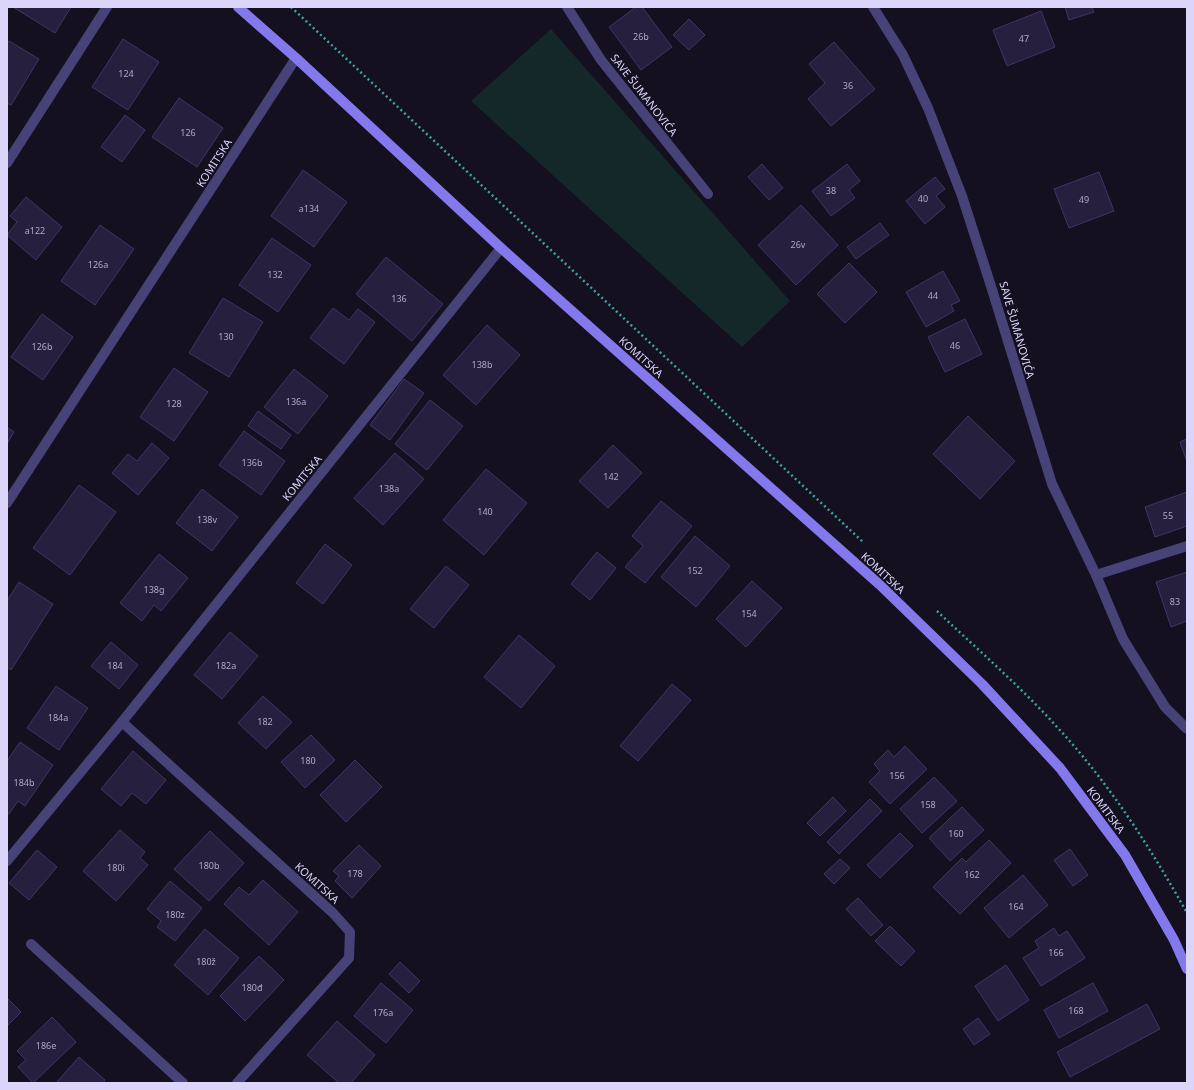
<svg xmlns="http://www.w3.org/2000/svg" width="1194" height="1090" font-family="'Noto Sans',sans-serif">
<style>
.green{fill:#142829}
.building{fill:#271f3e;stroke:#413467}
.lines{fill:none;stroke-linecap:round;stroke-linejoin:round}
.path{stroke:#3fa3a3;stroke-width:2.5;stroke-dasharray:2 3;stroke-linecap:butt}
.service{stroke:#474278;stroke-width:10}
.minor{stroke:#474278;stroke-width:10}
.secondary{stroke:#8379ec;stroke-width:10}
.labels{text-anchor:middle;stroke-width:3;stroke-linejoin:round;paint-order:stroke}
.number-label{font-size:9px;fill:#aea8ca}
.street-label{font-size:11px;fill:#dbd5f9;stroke:#141020}
</style>
<rect width="100%" height="100%" fill="#141020"/>
<polygon class="green" points="551,29 790,301 742,347 471,101"/>
<g class="building">
<polygon points="13,7 71,7 55,33"/>
<polygon points="636,7 642,7 672,47 641,70 609,27"/>
<polygon points="1065,7 1092,7 1094,12 1069,20"/>
<polygon points="1041,11 1055,47 1007,66 993,30"/>
<polygon points="689,19 705,35 689,50 673,35"/>
<polygon points="123,39 159,62 128,110 92,87"/>
<polygon points="9,41 39,59 11,105 7,103 7,44"/>
<polygon points="834,42 875,89 831,126 808,99 825,83 809,64"/>
<polygon points="179,98 223,128 197,167 152,137"/>
<polygon points="125,115 145,130 122,162 101,147"/>
<polygon points="762,164 783,188 769,200 748,177"/>
<polygon points="847,164 860,181 849,190 855,198 831,216 812,191"/>
<polygon points="303,170 347,202 314,247 271,216"/>
<polygon points="1099,172 1114,211 1069,228 1054,189"/>
<polygon points="935,177 945,189 936,196 945,207 925,224 906,201"/>
<polygon points="26,197 62,227 36,260 7,235 17,222 10,216"/>
<polygon points="801,205 838,245 796,285 758,245"/>
<polygon points="880,223 889,235 856,259 847,247"/>
<polygon points="100,225 134,249 95,305 61,281"/>
<polygon points="272,238 311,265 278,312 239,285"/>
<polygon points="386,257 443,304 412,341 356,294"/>
<polygon points="849,263 877,292 845,323 817,294"/>
<polygon points="943,271 960,301 951,305 954,311 926,327 906,292"/>
<polygon points="223,298 263,322 229,377 189,353"/>
<polygon points="333,308 349,320 358,309 375,322 344,364 310,338"/>
<polygon points="42,314 73,337 43,380 11,357"/>
<polygon points="965,319 982,354 945,372 928,337"/>
<polygon points="487,325 520,355 476,405 443,375"/>
<polygon points="174,368 208,392 174,441 140,417"/>
<polygon points="294,369 328,396 298,434 264,407"/>
<polygon points="404,379 424,393 390,440 370,425"/>
<polygon points="430,400 463,426 427,470 395,444"/>
<polygon points="258,411 291,435 281,449 248,426"/>
<polygon points="968,416 1015,461 980,499 933,454"/>
<polygon points="7,427 14,432 7,444"/>
<polygon points="244,431 285,461 261,495 219,465"/>
<polygon points="1187,439 1187,462 1180,442"/>
<polygon points="152,443 169,458 138,495 112,473 128,454 137,461"/>
<polygon points="613,445 642,473 608,508 579,481"/>
<polygon points="395,453 424,479 383,525 354,498"/>
<polygon points="486,469 527,503 484,555 443,520"/>
<polygon points="79,485 116,512 70,575 33,548"/>
<polygon points="202,489 238,517 212,551 176,523"/>
<polygon points="1187,492 1187,526 1155,537 1145,507"/>
<polygon points="661,501 692,526 645,583 625,567 643,546 632,536"/>
<polygon points="695,536 730,566 696,607 661,577"/>
<polygon points="325,544 352,565 323,604 296,583"/>
<polygon points="597,552 616,568 590,600 571,584"/>
<polygon points="159,554 188,578 161,611 154,605 142,621 120,603"/>
<polygon points="446,566 469,585 434,628 410,609"/>
<polygon points="1187,572 1187,621 1171,627 1156,582"/>
<polygon points="752,581 782,608 746,647 716,619"/>
<polygon points="19,582 53,604 11,670 7,667 7,601"/>
<polygon points="230,632 258,656 222,699 194,675"/>
<polygon points="519,635 555,666 521,708 484,677"/>
<polygon points="111,642 138,665 119,689 91,666"/>
<polygon points="672,684 691,700 638,761 620,746"/>
<polygon points="56,686 88,708 59,750 27,728"/>
<polygon points="263,696 292,722 266,749 238,723"/>
<polygon points="311,735 335,760 305,788 281,762"/>
<polygon points="20,742 53,765 25,806 18,801 9,814 7,813 7,761"/>
<polygon points="905,746 927,769 890,804 869,782 880,771 874,764 888,750 894,757"/>
<polygon points="133,751 166,780 146,804 132,793 121,806 101,789"/>
<polygon points="355,760 382,787 346,822 320,795"/>
<polygon points="934,777 957,801 922,833 900,809"/>
<polygon points="833,797 846,811 820,836 807,823"/>
<polygon points="870,799 882,811 839,854 827,842"/>
<polygon points="962,807 984,830 950,861 929,838"/>
<polygon points="120,830 145,852 140,858 148,865 116,901 83,871"/>
<polygon points="210,831 244,863 209,901 174,869"/>
<polygon points="900,833 913,846 880,878 867,865"/>
<polygon points="989,840 1011,863 960,914 933,887 962,858 966,862"/>
<polygon points="359,845 381,866 352,898 335,881 339,876 333,871"/>
<polygon points="1070,849 1088,875 1073,886 1054,860"/>
<polygon points="37,850 57,867 29,900 9,883"/>
<polygon points="840,859 850,868 834,884 824,874"/>
<polygon points="1023,875 1048,905 1009,938 984,908"/>
<polygon points="263,880 298,912 269,945 224,904 239,887 249,895"/>
<polygon points="170,881 202,908 175,941 157,927 161,921 147,909"/>
<polygon points="858,898 883,925 871,936 846,909"/>
<polygon points="890,926 915,951 901,966 875,941"/>
<polygon points="1054,928 1059,936 1067,931 1085,958 1041,986 1023,958 1039,948 1035,941"/>
<polygon points="205,929 239,958 208,995 174,965"/>
<polygon points="259,956 284,980 245,1021 220,996"/>
<polygon points="400,962 420,981 409,993 389,974"/>
<polygon points="1006,965 1029,1000 998,1021 975,986"/>
<polygon points="381,983 413,1010 386,1043 354,1016"/>
<polygon points="1093,983 1108,1011 1059,1038 1044,1010"/>
<polygon points="7,998 21,1012 7,1026"/>
<polygon points="1147,1004 1160,1029 1070,1077 1057,1052"/>
<polygon points="52,1017 76,1042 33,1083 18,1067 26,1060 17,1051"/>
<polygon points="978,1018 990,1034 974,1045 963,1029"/>
<polygon points="337,1021 375,1055 351,1083 339,1083 307,1055"/>
<polygon points="79,1057 105,1080 103,1083 56,1083"/>
</g>
<g class="lines">
<g class="path">
<polyline points="291,7 863,542"/>
<path d="M937,611C977,649 1020,686 1057,727C1109,783 1150,847 1187,913"/>
</g>
<polyline class="service" points="1096,575 1123,639 1165,707 1187,729"/>
<g class="minor">
<polyline points="567,7 601,60 708,194"/>
<polyline points="873,7 903,55 928,108 962,196 990,283 1052,484 1096,575 1187,546"/>
<polyline points="7,163 107,7"/>
<polyline points="7,503 296,58"/>
<polyline points="122,722 333,913 350,932 349,958 237,1083"/>
<polyline points="7,861 122,722 501,248"/>
<polyline points="31,944 183,1083"/>
</g>
<polyline class="secondary" points="238,7 296,58 501,248 880,585 982,684 1060,768 1125,855 1174,940 1187,969"/>
</g>
<g class="labels">
<g class="number-label">
<text x="641" y="40">26b</text>
<text x="1024" y="42">47</text>
<text x="126" y="77">124</text>
<text x="848" y="89">36</text>
<text x="188" y="136">126</text>
<text x="831" y="194">38</text>
<text x="923" y="202">40</text>
<text x="1084" y="203">49</text>
<text x="309" y="212">a134</text>
<text x="35" y="234">a122</text>
<text x="798" y="248">26v</text>
<text x="98" y="268">126a</text>
<text x="275" y="278">132</text>
<text x="933" y="299">44</text>
<text x="399" y="302">136</text>
<text x="226" y="340">130</text>
<text x="955" y="349">46</text>
<text x="42" y="350">126b</text>
<text x="482" y="368">138b</text>
<text x="296" y="405">136a</text>
<text x="174" y="407">128</text>
<text x="252" y="466">136b</text>
<text x="611" y="480">142</text>
<text x="389" y="492">138a</text>
<text x="485" y="515">140</text>
<text x="1168" y="519">55</text>
<text x="207" y="523">138v</text>
<text x="695" y="574">152</text>
<text x="154" y="593">138g</text>
<text x="1175" y="605">83</text>
<text x="749" y="617">154</text>
<text x="115" y="669">184</text>
<text x="226" y="669">182a</text>
<text x="58" y="721">184a</text>
<text x="265" y="725">182</text>
<text x="308" y="764">180</text>
<text x="897" y="779">156</text>
<text x="24" y="786">184b</text>
<text x="928" y="808">158</text>
<text x="956" y="837">160</text>
<text x="209" y="869">180b</text>
<text x="116" y="871">180i</text>
<text x="355" y="877">178</text>
<text x="972" y="878">162</text>
<text x="1016" y="910">164</text>
<text x="175" y="918">180z</text>
<text x="1056" y="956">166</text>
<text x="206" y="965">180ž</text>
<text x="252" y="991">180đ</text>
<text x="1076" y="1014">168</text>
<text x="383" y="1016">176a</text>
<text x="46" y="1049">186e</text>
</g>
<g class="street-label">
<text transform="translate(644 95) rotate(52)" y="4">SAVE ŠUMANOVIĆA</text>
<text transform="translate(214 163) rotate(-57)" y="4">KOMITSKA</text>
<text transform="translate(1017 330) rotate(74)" y="4">SAVE ŠUMANOVIĆA</text>
<text transform="translate(641 357) rotate(42)" y="4">KOMITSKA</text>
<text transform="translate(302 478) rotate(-51)" y="4">KOMITSKA</text>
<text transform="translate(883 573) rotate(43)" y="4">KOMITSKA</text>
<text transform="translate(1106 810) rotate(53)" y="4">KOMITSKA</text>
<text transform="translate(317 883) rotate(42)" y="4">KOMITSKA</text>
</g>
</g>
<rect width="1194" height="1090" fill="none" stroke="#dbd5f9" stroke-width="16"/>
</svg>
